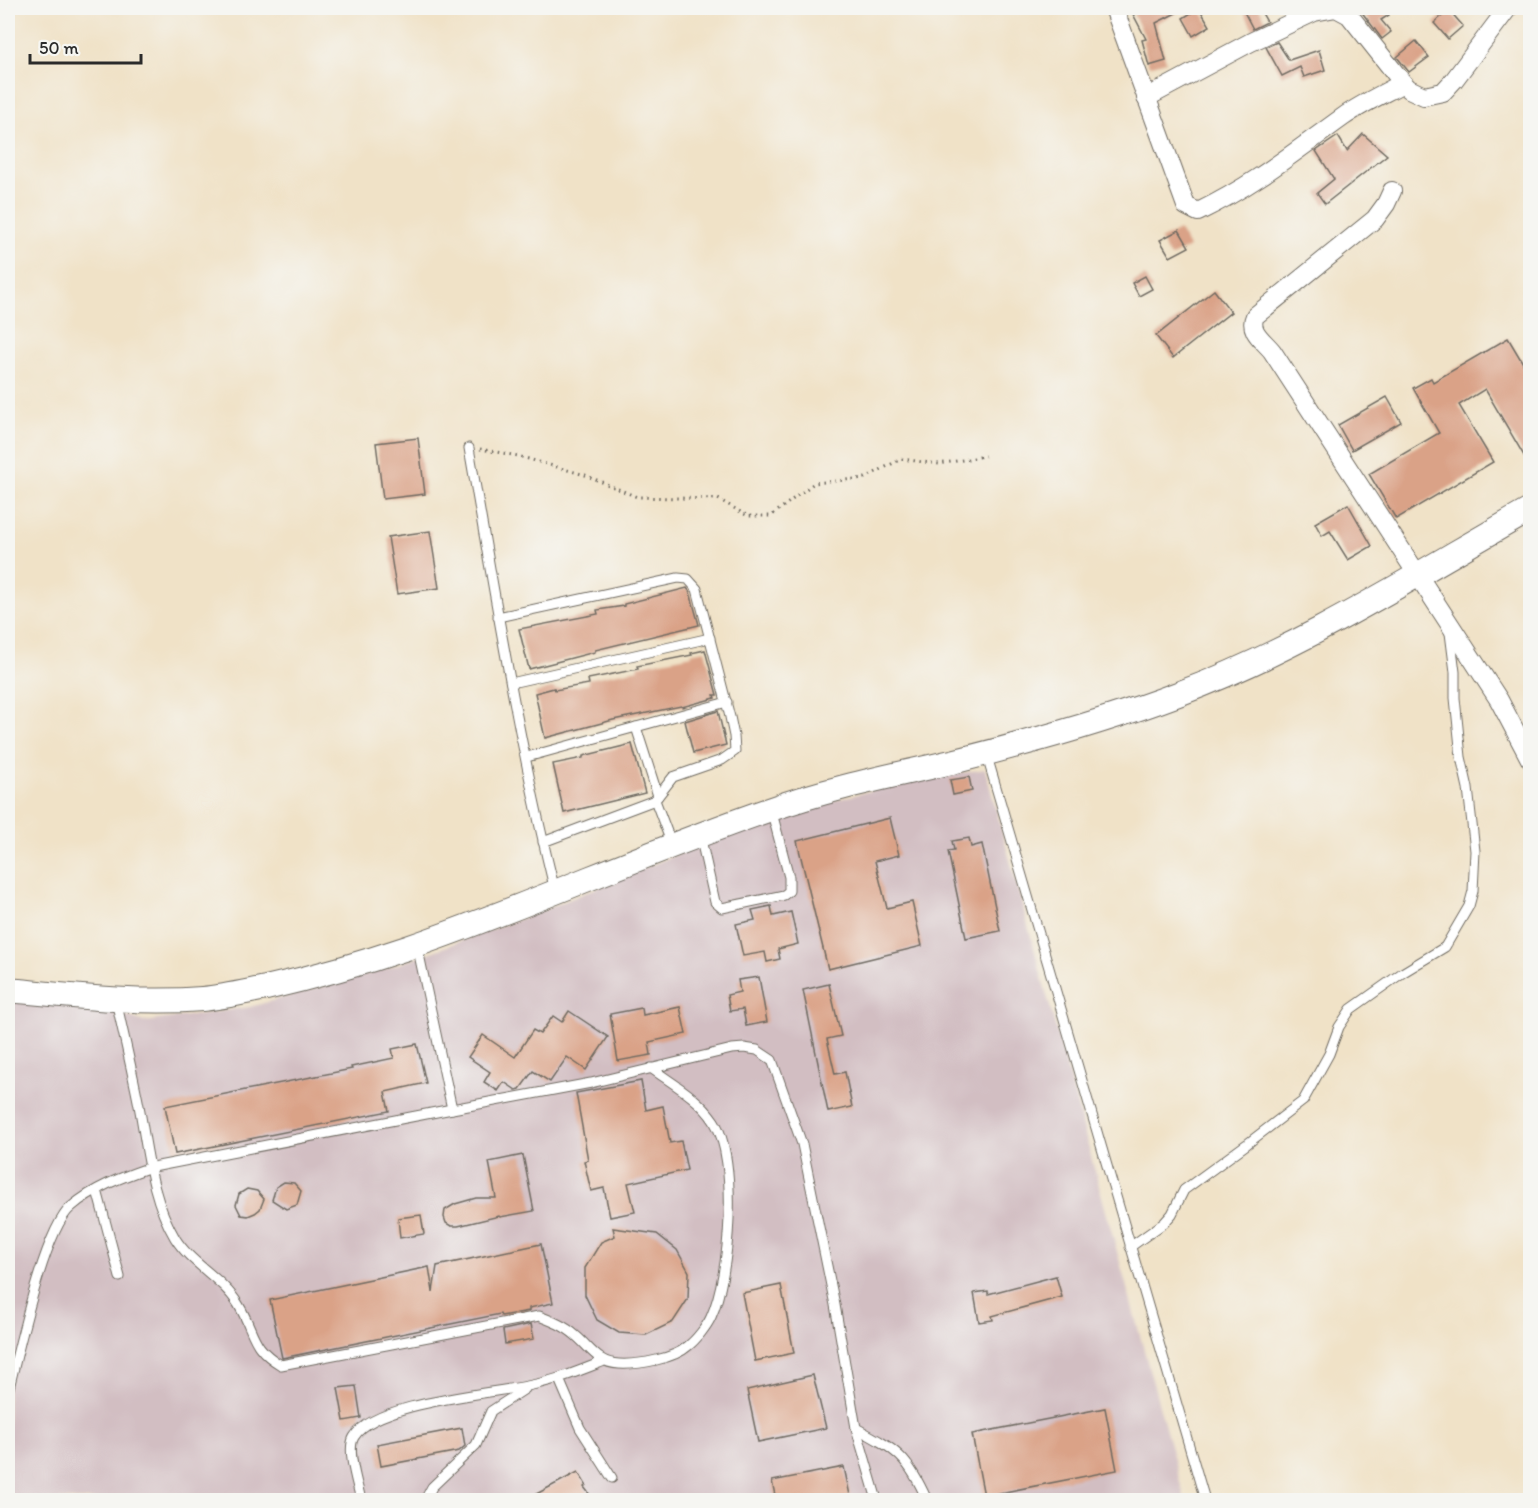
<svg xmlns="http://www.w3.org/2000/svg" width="1538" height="1508" font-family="Itim,sans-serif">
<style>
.industrial{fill:#d2bec2}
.building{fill:#daa287}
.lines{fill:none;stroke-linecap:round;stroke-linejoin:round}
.lane-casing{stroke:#706b62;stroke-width:11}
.street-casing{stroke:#706b62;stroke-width:20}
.secondary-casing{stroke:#706b62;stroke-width:26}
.path{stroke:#706b62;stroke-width:3;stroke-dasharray:1.5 4.5;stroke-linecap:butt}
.lane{stroke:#fff;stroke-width:9}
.street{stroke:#fff;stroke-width:18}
.secondary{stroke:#fff;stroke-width:24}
</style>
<rect width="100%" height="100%" fill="#f6f6f2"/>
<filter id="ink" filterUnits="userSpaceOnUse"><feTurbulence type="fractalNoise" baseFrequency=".0167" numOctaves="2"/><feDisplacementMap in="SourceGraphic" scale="12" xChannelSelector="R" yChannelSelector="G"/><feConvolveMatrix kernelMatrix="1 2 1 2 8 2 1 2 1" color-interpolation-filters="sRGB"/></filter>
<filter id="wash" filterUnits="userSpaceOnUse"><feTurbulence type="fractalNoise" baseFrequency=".008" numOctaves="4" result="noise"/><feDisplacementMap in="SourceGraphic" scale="24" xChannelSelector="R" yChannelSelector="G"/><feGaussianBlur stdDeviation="1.35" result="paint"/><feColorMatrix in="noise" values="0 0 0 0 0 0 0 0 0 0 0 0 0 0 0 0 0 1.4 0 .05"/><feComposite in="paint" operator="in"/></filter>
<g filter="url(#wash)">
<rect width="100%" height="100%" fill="#f0e2c7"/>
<polygon class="industrial" points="985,769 1185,1500 8,1500 8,995 82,1000 144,1022 250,1007 388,968 544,910 685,851 798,810 896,784"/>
<g id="blocks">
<g class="building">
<polygon points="1145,8 1186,8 1156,23 1166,61 1149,66 1142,40 1146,39 1133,14"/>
<polygon points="1199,8 1210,26 1193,36 1183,18"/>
<polygon points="1242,8 1259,8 1267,22 1253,29"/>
<polygon points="1367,8 1384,8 1389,15 1381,20 1391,32 1382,39 1361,11"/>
<polygon points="1449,10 1463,26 1448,39 1434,23"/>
<polygon points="1416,41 1429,57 1409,72 1397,57"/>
<polygon points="1277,42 1289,60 1319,50 1325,70 1304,77 1300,67 1282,76 1266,47"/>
<polygon points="1363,134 1387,155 1325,204 1317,193 1334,179 1316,151 1338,136 1347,151"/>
<polygon points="1179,230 1189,247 1170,257 1160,240"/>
<polygon points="1145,276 1152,289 1139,296 1132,283"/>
<polygon points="1214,290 1231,312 1173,358 1156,336"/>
<polygon points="1508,338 1530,375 1530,466 1485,389 1459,405 1493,462 1396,519 1369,474 1439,433 1413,388 1431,378 1433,382"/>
<polygon points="1387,397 1401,422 1352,450 1338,425"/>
<polygon points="418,438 425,494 383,499 376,443"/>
<polygon points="1348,504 1372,546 1348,560 1330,531 1322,536 1315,523"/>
<polygon points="430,531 439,588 397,594 388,537"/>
<polygon points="687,588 690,592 699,625 595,650 595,652 529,669 519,629 598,614 597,610 624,606 624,604"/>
<polygon points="705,650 717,695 714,695 715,698 682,707 681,706 613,720 545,738 535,693 554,688 555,690 589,684 588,679 638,669 637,666 692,655 691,653"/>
<polygon points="718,711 726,745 693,753 685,721"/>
<polygon points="632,744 645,793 564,813 553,764 583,758 583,756"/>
<polygon points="969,777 972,791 953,795 950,780"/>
<polygon points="890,818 899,855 875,861 887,908 912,902 922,946 828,969 797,841"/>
<polygon points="969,838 971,847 982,844 1000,931 966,938 948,851 954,850 952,841"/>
<polygon points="771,906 773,916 791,912 798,944 778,949 780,959 767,962 765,952 743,956 736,924 755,920 752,910"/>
<polygon points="759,977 767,1022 746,1026 743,1009 730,1011 727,995 740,992 738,980"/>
<polygon points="829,984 841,1036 827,1039 835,1074 845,1072 852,1107 828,1112 803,990"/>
<polygon points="680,1007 686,1034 649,1042 651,1055 618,1061 610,1014 642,1008 643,1015"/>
<polygon points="569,1011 608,1037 586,1070 567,1057 550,1082 533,1071 520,1089 516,1090 504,1082 498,1091 484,1082 490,1072 468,1057 483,1035 515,1057 533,1030 540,1034 553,1016 562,1022"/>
<polygon points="417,1044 426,1083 385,1092 389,1111 175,1154 165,1106 352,1069 351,1067 394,1058 392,1049"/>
<polygon points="641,1081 646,1110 663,1106 670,1143 681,1141 687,1170 628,1183 635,1212 610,1217 604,1188 591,1191 584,1161 588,1160 576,1093"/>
<polygon points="523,1155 534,1211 500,1217 499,1216 458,1226 451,1226 446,1223 444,1217 445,1210 455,1204 476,1198 496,1198 489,1162"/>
<polygon points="284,1182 294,1183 301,1191 297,1205 286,1209 272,1200 276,1187"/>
<polygon points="247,1189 257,1191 264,1199 260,1209 255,1213 248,1216 241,1215 236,1205 239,1194"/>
<polygon points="421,1215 424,1234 400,1238 398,1218"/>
<polygon points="613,1228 657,1234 677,1250 689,1272 688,1299 673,1322 646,1335 619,1333 597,1320 585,1295 585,1268 601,1242 615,1236"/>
<polygon points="541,1244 553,1303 529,1308 529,1311 501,1316 500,1314 282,1358 270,1300 429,1267 433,1292 437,1266"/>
<polygon points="1056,1276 1062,1297 992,1316 993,1320 979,1322 974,1293 988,1291 988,1294"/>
<polygon points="781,1285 794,1353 755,1361 742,1293"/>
<polygon points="531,1324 534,1339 505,1344 503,1330"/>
<polygon points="813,1375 826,1428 758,1442 747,1390"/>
<polygon points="356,1386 361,1418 344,1421 338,1388"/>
<polygon points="1105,1408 1117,1470 984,1496 972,1434"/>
<polygon points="462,1428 465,1446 459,1451 381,1466 377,1444"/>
<polygon points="844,1467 851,1500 776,1500 772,1481"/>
<polygon points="578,1472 586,1485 584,1487 594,1500 525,1500"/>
</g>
</g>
</g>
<g filter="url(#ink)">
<use href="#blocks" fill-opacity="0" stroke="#706b62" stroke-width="1.5"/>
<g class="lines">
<defs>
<g id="lane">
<path d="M469,448C495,596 519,745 555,891"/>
<polyline points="498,617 678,578 688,579 697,589 730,717 734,736 735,751 722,760 673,777 655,800 672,845"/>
<polyline points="511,683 710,638"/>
<polyline points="636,727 658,796"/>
<polyline points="986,753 1205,1500"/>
<polyline points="527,757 727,702"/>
<polyline points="700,835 715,902 722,908 784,895 789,891 789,877 771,809"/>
<polyline points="543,842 655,800"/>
<polyline points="417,945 452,1109 591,1083 732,1049 744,1048 757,1050 772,1060 802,1144 835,1305 856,1428 877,1500"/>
<path d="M116,1000C124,1037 133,1074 140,1111C148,1155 152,1199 175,1238C191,1264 222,1278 238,1304C255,1331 250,1347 281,1365L539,1316C552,1321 565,1326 575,1335C591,1348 597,1363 619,1364C638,1365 674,1359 688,1346C696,1340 707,1326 711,1317C730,1276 739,1160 714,1121C699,1098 673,1084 651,1068"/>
<polyline points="97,1190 120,1277"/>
<polyline points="1130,1247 1164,1223 1172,1214 1184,1190 1247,1144 1303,1101 1329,1054 1339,1027 1351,1009 1402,973 1445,947 1469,906 1473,891 1475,851 1468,788 1461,757 1455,698 1455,672 1450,633"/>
<polyline points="559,1379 580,1428 612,1478"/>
<path d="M8,1392C18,1353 44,1230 71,1207C93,1188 122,1177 148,1168L452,1109"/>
<path d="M856,1428C897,1450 908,1457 927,1500"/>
<path d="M361,1500C358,1486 346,1450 354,1437C375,1402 491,1394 532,1385C557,1380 579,1371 602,1362"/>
<polyline points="425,1500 432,1487 476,1445 491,1411 525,1389"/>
</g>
<g id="street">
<path d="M1114,8L1186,206L1198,212C1254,185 1293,153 1343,117C1361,104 1383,94 1403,83"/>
<polyline points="1146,98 1251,42 1314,12 1336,8 1349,15 1403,83 1409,89 1424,96 1443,92 1454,80 1508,8"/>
<path d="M1392,191L1386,204L1375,219L1255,316C1248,331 1263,340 1272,351L1499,700L1530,759"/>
</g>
<path id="secondary" d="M8,990C72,996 137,1004 202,999C224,997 245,992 266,988C314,977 360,964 407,948C530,906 648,851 771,809C830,788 891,776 952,762C1028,743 1104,722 1178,694C1302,648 1415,575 1530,510"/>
</defs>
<use href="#lane" class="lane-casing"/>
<use href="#street" class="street-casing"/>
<use href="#secondary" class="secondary-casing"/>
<polyline class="path" points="480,449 518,456 585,475 637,497 718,499 748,516 771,516 814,483 865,478 901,459 939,464 985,456"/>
<use href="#lane" class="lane"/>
<use href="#street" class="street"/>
<use href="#secondary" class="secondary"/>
</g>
</g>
<rect width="1538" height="1508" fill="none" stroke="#f6f6f2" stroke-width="30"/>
<path d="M30 54v9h111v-9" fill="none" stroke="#2b2b2b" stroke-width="3"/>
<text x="39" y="54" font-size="18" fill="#2b2b2b" stroke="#f6f6f2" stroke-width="4.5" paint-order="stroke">50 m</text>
</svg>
